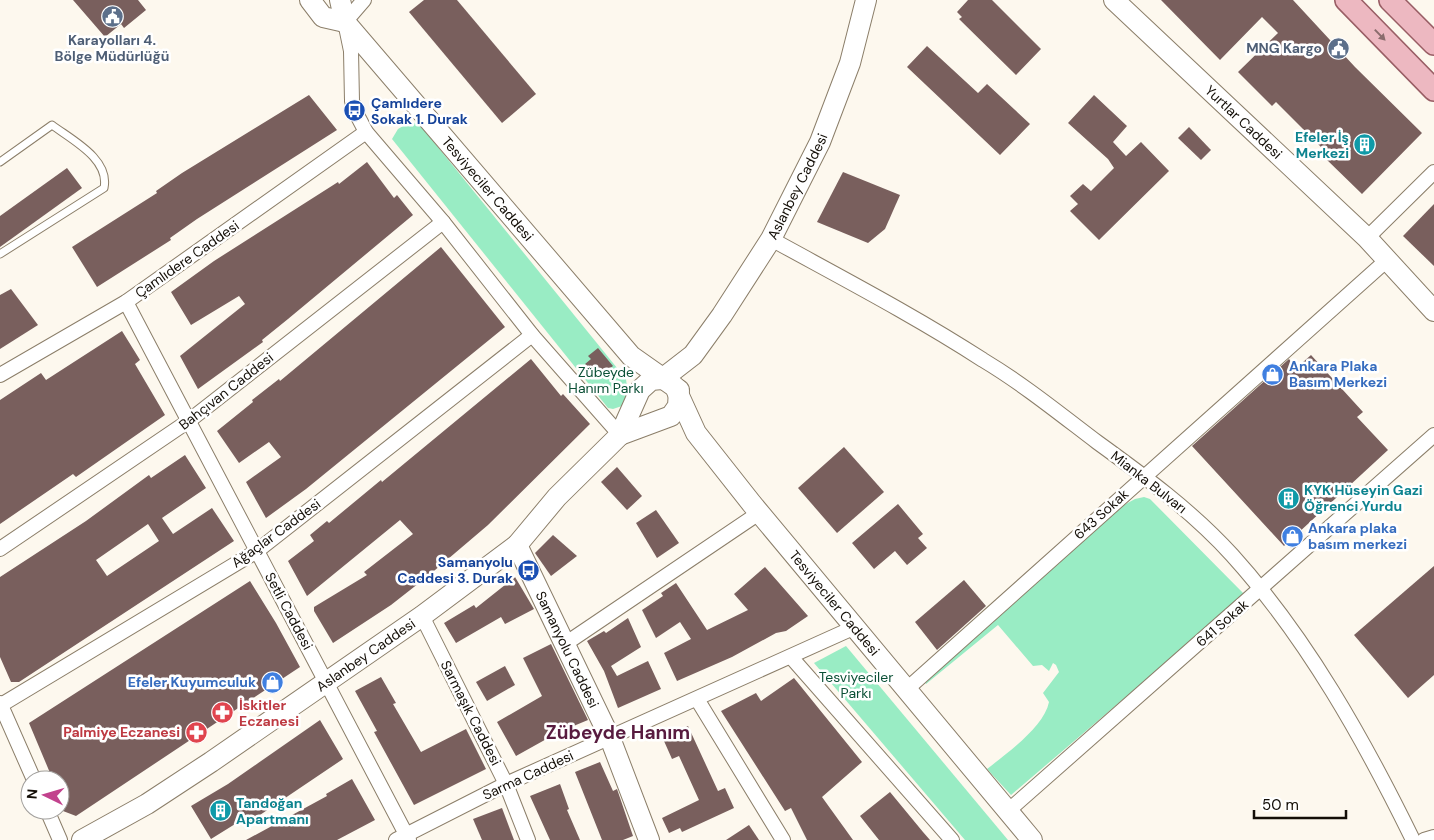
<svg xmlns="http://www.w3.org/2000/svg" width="1434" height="840" font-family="'DM Sans',sans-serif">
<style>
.green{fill:#99ecc4}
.building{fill:#795f5d;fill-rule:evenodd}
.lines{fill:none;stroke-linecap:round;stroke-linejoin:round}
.lane-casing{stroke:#8b7e69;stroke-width:9}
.street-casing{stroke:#8b7e69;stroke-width:16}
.secondary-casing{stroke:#8b7e69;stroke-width:22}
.primary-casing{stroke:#995e65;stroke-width:24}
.lane{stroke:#fff;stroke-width:7}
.street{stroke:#fff;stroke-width:14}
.secondary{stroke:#fff;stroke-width:20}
.primary{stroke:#edb8c1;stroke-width:21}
.oneway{fill:#8b6c6d}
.labels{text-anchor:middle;stroke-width:5;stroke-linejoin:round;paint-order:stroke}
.service-label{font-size:14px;font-weight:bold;fill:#4e5e75;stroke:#fff}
.transit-label{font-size:14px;font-weight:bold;fill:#164399;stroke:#fff;text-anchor:start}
.street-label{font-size:14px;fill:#130e07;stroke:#fff}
.culture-label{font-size:14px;font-weight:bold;fill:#0d838f;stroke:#fff;text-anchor:start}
.shop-label{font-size:14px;font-weight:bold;fill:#366cbe;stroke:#fff;text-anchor:start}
.park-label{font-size:14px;fill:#0b5036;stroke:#fff}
.health-label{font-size:14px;font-weight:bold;fill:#be3a42;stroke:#fff;text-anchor:start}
.district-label{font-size:19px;font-weight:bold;fill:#581b3f;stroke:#fff}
</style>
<rect width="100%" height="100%" fill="#fdf8ee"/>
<g class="green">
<polygon points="410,122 420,125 626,379 628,395 622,406 613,409 608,408 392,139 398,129"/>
<path d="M1144,497L1150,499L1245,595L1011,795L987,769C1007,753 1044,727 1049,702L1043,693L1059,672L1056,665L1053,663L1049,671L1042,665L1033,666L998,625L926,684L924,681L1124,505L1135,499Z"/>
<polygon points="846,646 1008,840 965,840 814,663"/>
</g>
<g class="building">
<polygon points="73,0 138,0 146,10 124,28 121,24 105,37"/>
<polygon points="424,0 457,0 536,94 502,123 409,12"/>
<polygon points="968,0 992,0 1041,49 1016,75 959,19 962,17 957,12"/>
<polygon points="1161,0 1293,0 1355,67 1422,133 1362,194 1325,158 1328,154 1276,102 1272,106 1238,72 1278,33 1262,17 1220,60"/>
<polygon points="927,46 978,93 987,84 1030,124 1000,155 907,67"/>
<polygon points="309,95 337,130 197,219 170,238 171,240 97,287 72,247 157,193 156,191 182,173"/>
<polygon points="1094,95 1127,126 1113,142 1126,156 1141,142 1169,171 1099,240 1070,211 1078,204 1070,196 1083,184 1091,191 1114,168 1108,159 1068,123"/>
<polygon points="1189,127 1211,150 1201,160 1178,138"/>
<polygon points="367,162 394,198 397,195 413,215 288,319 262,340 263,342 198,389 180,356 245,304 239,296 191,325 171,292 214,261 338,182 339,184"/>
<polygon points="67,168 82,188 0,247 0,216"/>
<polygon points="843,172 900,195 885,229 868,243 817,222"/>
<polygon points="1434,204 1434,266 1403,236"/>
<polygon points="441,247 505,327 306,489 266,518 246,482 281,457 269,442 239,463 217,431 253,402 252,400 279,379 280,381"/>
<polygon points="11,289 38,325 0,349 0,295"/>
<polygon points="122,331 140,360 135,364 165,415 76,477 73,474 0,524 0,400 41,373 46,380"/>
<polygon points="598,348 613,366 601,376 596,371 593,374 585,364 591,359 588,356"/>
<polygon points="1311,355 1363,412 1357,417 1388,450 1284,546 1192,446 1289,359 1292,363 1302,363"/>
<polygon points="531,359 561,396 563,394 590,424 488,525 428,576 391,605 333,643 314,611 314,607 367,575 364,572 413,534 400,520 307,596 288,561 314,541 310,535 327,521 329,523 381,480 382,482"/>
<polygon points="844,447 884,492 837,533 798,488"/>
<path d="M185,455L206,488L162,518L173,534L212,508L234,541L19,682H11L0,657V577L86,521L149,475L151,478ZM148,524L159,541L107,576L96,560Z"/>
<polygon points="617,467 642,496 627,510 601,482"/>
<polygon points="898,504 923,534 918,538 927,548 907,565 895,551 874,569 852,543"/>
<polygon points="656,510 679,543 657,558 636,523"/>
<polygon points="553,535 577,556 551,576 535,553"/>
<polygon points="1434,566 1434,675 1408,698 1354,635"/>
<polygon points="765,567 808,616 786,631 776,633 732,657 677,681 664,653 691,639 680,622 656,638 642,610 663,596 661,593 676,583 707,630 748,610 734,594"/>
<polygon points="515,577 534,609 505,624 501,617 456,643 444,623 474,605 476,608"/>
<polygon points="964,580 986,606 937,650 915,622"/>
<polygon points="250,581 276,623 300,667 76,816 63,811 60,802 60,780 53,780 29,723"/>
<polygon points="628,618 641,647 611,666 617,676 648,661 661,689 618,708 604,671 587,641 604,631 606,633"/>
<polygon points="551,644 588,720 559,732 516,756 497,722 542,696 523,658"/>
<polygon points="505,666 515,685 487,701 476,682"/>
<polygon points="381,677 396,703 393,704 421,752 466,729 486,769 414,805 374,732 377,731 355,691"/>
<polygon points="794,678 862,762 822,797 853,840 807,840 791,808 785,811 721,711 756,693 761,701"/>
<polygon points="320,720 343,759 251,821 248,816 211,839 191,806 228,784"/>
<polygon points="688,726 718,791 725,788 734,808 682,832 680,828 669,833 662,818 699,800 679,756 672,759 664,741 673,737 672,734"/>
<polygon points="600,762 613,791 617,789 633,836 623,840 602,840 575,772"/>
<polygon points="352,779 375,820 337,840 246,840 327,796 326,794"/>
<polygon points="560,784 569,809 567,810 580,840 550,840 530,796"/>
<polygon points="890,792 923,832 930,840 879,840 860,816"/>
<polygon points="502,808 514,840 482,840 473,819"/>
<polygon points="749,825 759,840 726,840"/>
</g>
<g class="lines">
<defs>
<path id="lane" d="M0,162L52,125C72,140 110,159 104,188L0,254"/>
<g id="street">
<polyline points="364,0 345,22 351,51 352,101 355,111 366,132 443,222 532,335 620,435"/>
<polyline points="1367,238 1434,172"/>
<path d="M771,239C842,278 915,316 983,360C1023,384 1060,414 1097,442C1144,476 1192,511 1232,555C1307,638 1364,740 1413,840"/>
<polyline points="126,302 409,840"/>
<polyline points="0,375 126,302 366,132"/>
<polyline points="0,549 190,420 443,222"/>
<polyline points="422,616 506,784 528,840"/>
<polyline points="565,644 759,513"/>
<polyline points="791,657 952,840"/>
<polyline points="907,689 1387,260"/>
<polyline points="697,699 783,840"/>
<polyline points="0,703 34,780"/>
<polyline points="1,705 257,551 532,335"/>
<polyline points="47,810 60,840"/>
<polyline points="1008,811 1434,435"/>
<polyline points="396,840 506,784 853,628"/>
<polyline points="1424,840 1434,837"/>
</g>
<g id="secondary">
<polyline points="310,0 323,17 345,22"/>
<path id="s1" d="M340,0L345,22L631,356L675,387L696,433L752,504L1032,840"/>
<path id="s2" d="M1114,0L1367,238L1434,311"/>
<polyline points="620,435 671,416 678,406 679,390"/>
<path id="s3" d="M517,545L610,738L649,840"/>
<path id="s4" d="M82,840L147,804L211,762L422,616L517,545L557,497L620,435L640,390L651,380L662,379L693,355L722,315L771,239L820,142L850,63L866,0"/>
</g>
<g id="primary">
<polyline points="1346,0 1434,90"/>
<polyline points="1390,0 1434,44"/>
</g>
</defs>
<use href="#lane" class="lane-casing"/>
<use href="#street" class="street-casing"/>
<use href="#secondary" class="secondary-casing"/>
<use href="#primary" class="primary-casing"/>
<use href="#lane" class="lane"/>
<use href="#street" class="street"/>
<use href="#secondary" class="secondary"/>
<use href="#primary" class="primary"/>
</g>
<defs><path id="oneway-solid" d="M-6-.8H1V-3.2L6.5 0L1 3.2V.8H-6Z" transform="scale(1.25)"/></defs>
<use class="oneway" href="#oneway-solid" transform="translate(1380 35) rotate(46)"/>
<defs>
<symbol id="civic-disc" viewBox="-11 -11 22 22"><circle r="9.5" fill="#5c6f8a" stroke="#fff"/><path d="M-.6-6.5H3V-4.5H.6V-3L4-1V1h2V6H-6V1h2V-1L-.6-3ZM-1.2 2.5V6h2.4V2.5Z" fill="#fff"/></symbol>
<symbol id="bus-disc" viewBox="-11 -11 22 22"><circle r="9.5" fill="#1a4fb4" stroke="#fff"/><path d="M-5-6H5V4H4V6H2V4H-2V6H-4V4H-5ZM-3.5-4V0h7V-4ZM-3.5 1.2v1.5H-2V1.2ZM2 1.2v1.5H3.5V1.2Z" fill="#fff"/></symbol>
<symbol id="building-disc" viewBox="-11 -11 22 22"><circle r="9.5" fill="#0f9aa8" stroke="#fff"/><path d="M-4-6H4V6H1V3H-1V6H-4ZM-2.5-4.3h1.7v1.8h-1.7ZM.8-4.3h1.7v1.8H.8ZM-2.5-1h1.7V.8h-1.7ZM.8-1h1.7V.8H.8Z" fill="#fff"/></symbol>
<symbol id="shop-disc" viewBox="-11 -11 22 22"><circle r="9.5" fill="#3f7fe0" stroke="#fff"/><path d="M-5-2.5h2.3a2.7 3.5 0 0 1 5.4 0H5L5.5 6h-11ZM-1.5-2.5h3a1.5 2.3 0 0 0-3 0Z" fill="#fff"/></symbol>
<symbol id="pharmacy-disc" viewBox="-11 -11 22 22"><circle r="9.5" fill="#e0444e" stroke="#fff"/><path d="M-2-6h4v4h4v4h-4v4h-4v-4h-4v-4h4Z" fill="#fff"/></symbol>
</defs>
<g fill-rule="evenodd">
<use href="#civic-disc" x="100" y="4" width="25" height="25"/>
<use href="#civic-disc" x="1326" y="36" width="25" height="25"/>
<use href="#bus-disc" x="342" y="98" width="25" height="25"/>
<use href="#building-disc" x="1352" y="132" width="25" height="25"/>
<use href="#shop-disc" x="1260" y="362" width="25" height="25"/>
<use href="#building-disc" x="1276" y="486" width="25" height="25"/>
<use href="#shop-disc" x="1280" y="524" width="25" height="25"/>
<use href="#bus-disc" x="516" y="558" width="25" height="25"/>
<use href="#shop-disc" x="260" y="670" width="25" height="25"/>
<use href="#pharmacy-disc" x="210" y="700" width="25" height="25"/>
<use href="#pharmacy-disc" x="184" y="720" width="25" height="25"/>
<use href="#building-disc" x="208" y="798" width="25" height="25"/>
</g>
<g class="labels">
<g class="service-label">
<text x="112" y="45">Karayolları 4.<tspan x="112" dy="16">Bölge Müdürlüğü</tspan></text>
<text x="1322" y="53" text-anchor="end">MNG Kargo</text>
</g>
<g class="transit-label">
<text x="371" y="108">Çamlıdere<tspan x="371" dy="16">Sokak 1. Durak</tspan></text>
<text x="513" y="567" text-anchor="end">Samanyolu<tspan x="513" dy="16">Caddesi 3. Durak</tspan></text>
</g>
<g class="street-label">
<text dy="5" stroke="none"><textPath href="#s2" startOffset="178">Yurtlar Caddesi</textPath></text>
<text dy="5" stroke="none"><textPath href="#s4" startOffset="990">Aslanbey Caddesi</textPath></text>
<text dy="5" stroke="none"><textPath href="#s1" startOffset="242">Tesviyeciler Caddesi</textPath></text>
<text transform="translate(187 259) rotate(-35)" y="5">Çamlıdere Caddesi</text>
<text transform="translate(226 391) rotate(-38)" y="5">Bahçıvan Caddesi</text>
<text transform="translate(1149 482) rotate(38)" y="5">Mianka Bulvarı</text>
<text transform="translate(1101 514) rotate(-42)" y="5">643 Sokak</text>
<text transform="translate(276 533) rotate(-36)" y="5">Ağaçlar Caddesi</text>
<text dy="5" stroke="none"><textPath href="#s1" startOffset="786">Tesviyeciler Caddesi</textPath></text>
<text transform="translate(289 611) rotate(62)" y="5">Setli Caddesi</text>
<text transform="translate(1222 623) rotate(-41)" y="5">641 Sokak</text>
<text dy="5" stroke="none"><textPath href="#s3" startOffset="116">Samanyolu Caddesi</textPath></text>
<text dy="5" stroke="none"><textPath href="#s4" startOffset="339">Aslanbey Caddesi</textPath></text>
<text transform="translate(471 713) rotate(63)" y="5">Sarmaşık Caddesi</text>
<text transform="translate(528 775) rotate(-25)" y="5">Sarma Caddesi</text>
</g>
<g class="culture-label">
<text x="1349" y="142" text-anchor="end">Efeler İş<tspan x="1349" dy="16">Merkezi</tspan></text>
<text x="1304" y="495">KYK Hüseyin Gazi<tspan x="1304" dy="16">Öğrenci Yurdu</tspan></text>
<text x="236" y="808">Tandoğan<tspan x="236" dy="16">Apartmanı</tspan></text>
</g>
<g class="shop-label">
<text x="1289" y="371">Ankara Plaka<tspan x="1289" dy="16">Basım Merkezi</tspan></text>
<text x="1308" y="533">Ankara plaka<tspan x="1308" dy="16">basım merkezi</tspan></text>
<text x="256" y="687" text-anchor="end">Efeler Kuyumculuk</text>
</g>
<g class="park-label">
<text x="606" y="377">Zübeyde<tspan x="606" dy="16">Hanım Parkı</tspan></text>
<text x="856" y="682">Tesviyeciler<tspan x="856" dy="16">Parkı</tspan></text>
</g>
<g class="health-label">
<text x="239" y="710">İskitler<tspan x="239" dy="16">Eczanesi</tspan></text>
<text x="180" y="737" text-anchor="end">Palmiye Eczanesi</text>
</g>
<g class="district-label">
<text x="618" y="739">Zübeyde Hanım</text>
</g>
</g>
<g transform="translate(45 795) rotate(275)"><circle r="24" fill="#ffffff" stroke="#a19f9c"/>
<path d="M0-4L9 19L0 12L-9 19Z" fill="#c2428d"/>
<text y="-8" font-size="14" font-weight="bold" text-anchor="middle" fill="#130e07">N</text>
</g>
<path d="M1254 810v8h92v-8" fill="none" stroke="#130e07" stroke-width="2.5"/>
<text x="1262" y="810" font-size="15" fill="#130e07" stroke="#ffffff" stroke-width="4" paint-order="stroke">50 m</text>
</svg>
